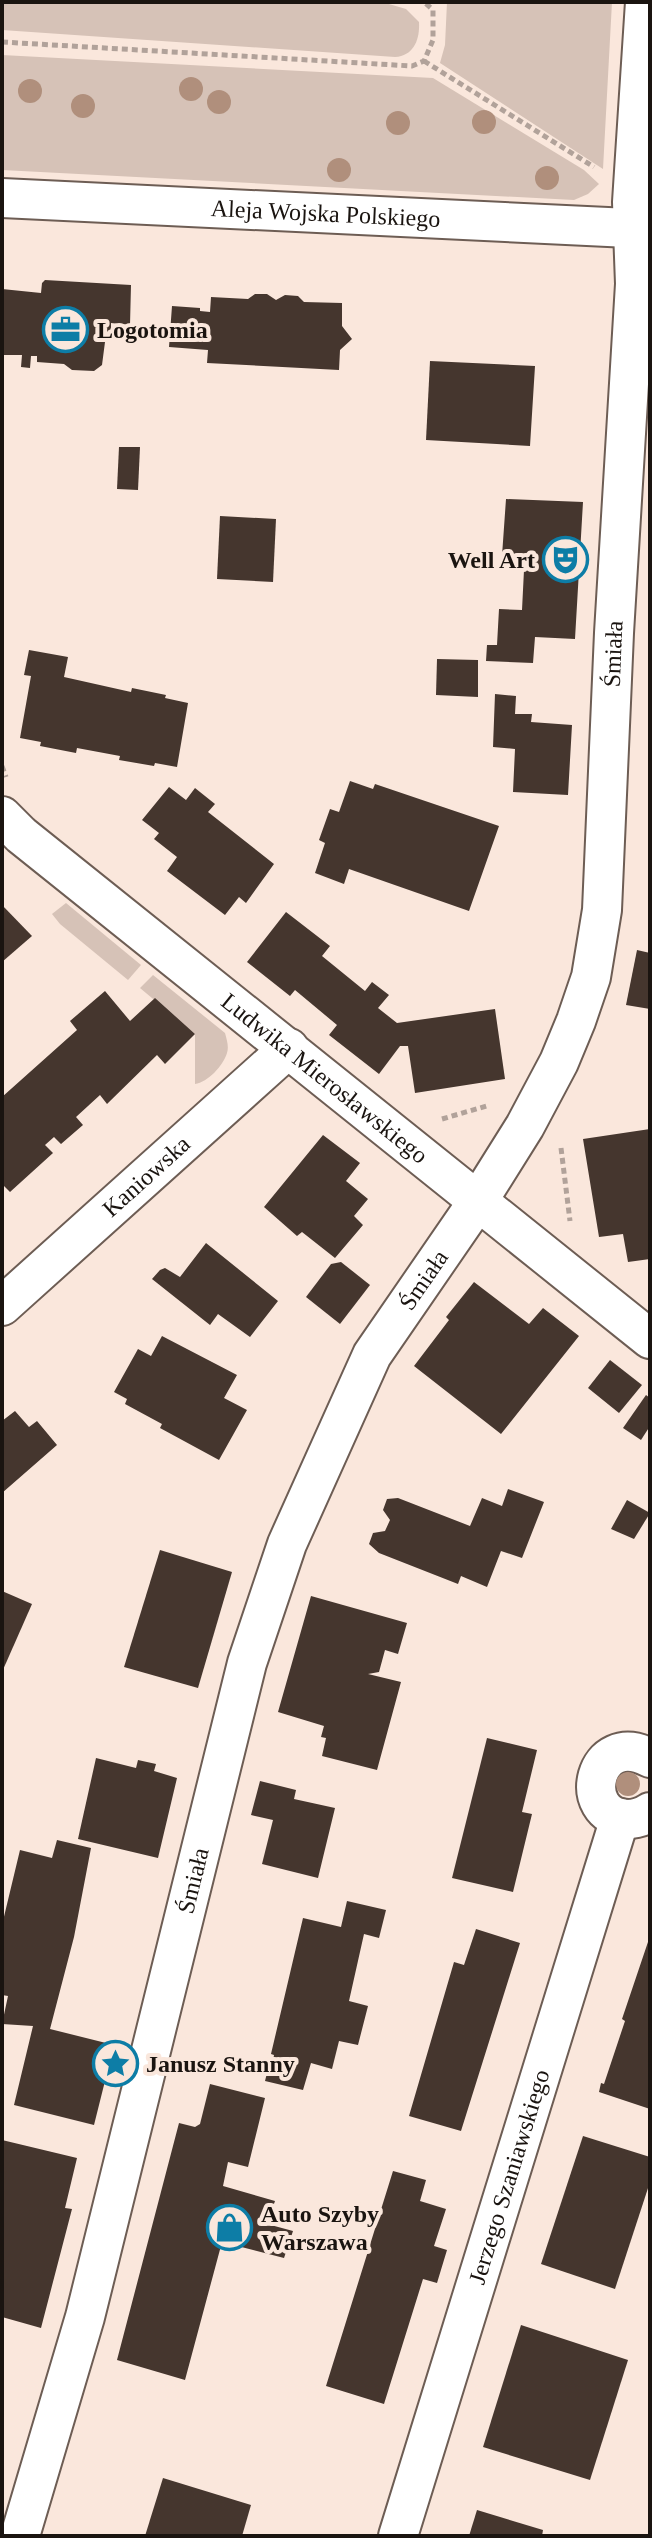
<svg xmlns="http://www.w3.org/2000/svg" width="652" height="2538" font-family="'Times New Roman',serif">
<style>
.green{fill:#d6c2b7}
.building{fill:#45362e}
.lines{fill:none;stroke-linecap:round;stroke-linejoin:round}
.street-casing{stroke:#6d5d54;stroke-width:42}
.path{stroke:#b1a29a;stroke-width:5;stroke-dasharray:6 4;stroke-linecap:butt}
.street{stroke:#fff;stroke-width:38}
.tree{fill:#b08f7c}
.labels{text-anchor:middle;stroke-width:8;stroke-linejoin:round;paint-order:stroke}
.street-label{font-size:24px;fill:#1a1410;stroke:#fae7dc}
.poi-label{font-size:24px;font-weight:bold;fill:#1a1410;stroke:#fae7dc;text-anchor:start}
</style>
<rect width="100%" height="100%" fill="#fae7dc"/>
<g class="green">
<path d="M2,2H382L406,9L419,22C420,39 414,56 395,57L2,30Z"/>
<polygon points="447,2 612,2 603,169 440,63 445,45"/>
<polygon points="2,55 433,78 584,170 599,184 588,194 574,200 2,170"/>
<polygon points="66,903 141,965 128,980 60,924 52,914"/>
<path d="M153,975L225,1033C227,1040 229,1047 227,1053C223,1066 208,1082 195,1084V1034L140,988Z"/>
</g>
<g class="building">
<polygon points="45,280 131,285 130,325 111,323 111,337 105,342 102,365 94,371 72,370 64,364 37,362 37,356 31,356 30,368 21,367 22,355 2,355 2,289 41,293 42,283"/>
<polygon points="255,294 267,294 276,300 285,295 298,296 304,302 342,303 342,326 352,339 340,350 339,370 207,363 208,350 169,347 172,306 200,308 200,311 210,312 211,297 248,299"/>
<polygon points="430,361 535,366 530,446 426,440"/>
<polygon points="119,447 140,447 138,490 117,489"/>
<polygon points="506,499 583,502 575,639 535,637 533,663 486,661 487,645 497,645 499,609 522,610 524,570 501,570"/>
<polygon points="220,516 276,519 273,582 217,579"/>
<polygon points="29,650 68,657 64,677 131,692 132,688 166,695 165,698 188,703 177,767 155,763 154,766 119,760 120,756 77,748 76,753 40,746 41,742 20,738 31,676 24,675"/>
<polygon points="437,659 478,660 478,697 436,695"/>
<polygon points="495,694 516,696 515,714 532,714 531,722 572,725 568,795 513,792 515,749 493,747"/>
<polygon points="350,781 373,789 375,784 499,826 469,911 349,869 344,884 315,873 325,843 319,840 330,809 339,812"/>
<polygon points="169,787 186,800 195,788 215,804 208,812 274,864 246,903 239,897 225,915 167,871 177,857 154,839 159,833 142,820"/>
<polygon points="2,905 32,936 2,962"/>
<polygon points="286,912 330,946 322,956 365,991 372,982 389,995 378,1008 397,1023 495,1009 505,1079 415,1093 408,1046 400,1046 379,1074 329,1035 337,1025 295,990 290,996 247,962"/>
<polygon points="637,950 650,953 650,1009 626,1005"/>
<polygon points="105,991 130,1021 155,998 195,1034 165,1064 157,1055 107,1104 100,1095 76,1117 83,1125 61,1144 54,1137 45,1145 53,1153 10,1192 2,1184 2,1097 77,1030 70,1021"/>
<polygon points="650,1129 650,1259 628,1262 623,1234 599,1237 583,1139"/>
<polygon points="323,1135 360,1163 346,1181 368,1199 354,1216 363,1225 335,1258 302,1232 297,1236 264,1207"/>
<polygon points="206,1243 278,1301 250,1337 218,1314 210,1325 152,1279 160,1270 165,1268 180,1277"/>
<polygon points="341,1262 370,1285 340,1324 306,1297 331,1264"/>
<polygon points="474,1282 529,1324 543,1308 579,1336 501,1434 414,1366 449,1320 446,1317"/>
<polygon points="162,1336 237,1375 224,1398 247,1410 219,1460 160,1428 162,1424 125,1404 127,1399 114,1392 138,1349 151,1356"/>
<polygon points="610,1360 642,1385 619,1413 588,1388"/>
<polygon points="646,1395 650,1398 650,1426 641,1440 623,1428"/>
<polygon points="15,1411 29,1427 37,1421 57,1445 2,1493 2,1421"/>
<polygon points="508,1489 544,1502 522,1558 501,1551 487,1587 461,1576 458,1584 379,1553 369,1544 373,1533 385,1531 390,1520 383,1510 387,1499 398,1498 470,1526 482,1498 502,1506"/>
<polygon points="627,1500 650,1513 634,1539 611,1529"/>
<polygon points="160,1550 232,1572 198,1688 124,1667"/>
<polygon points="2,1591 32,1604 2,1672"/>
<polygon points="311,1596 407,1623 398,1654 385,1650 379,1672 368,1674 401,1682 377,1770 322,1756 326,1738 321,1737 324,1726 278,1712"/>
<polygon points="487,1738 537,1750 522,1812 532,1814 513,1892 452,1878"/>
<polygon points="96,1758 136,1768 138,1760 156,1764 154,1771 177,1778 158,1858 78,1839"/>
<polygon points="260,1781 296,1790 294,1799 335,1808 318,1878 262,1864 273,1820 251,1815"/>
<polygon points="57,1840 91,1848 74,1937 50,2029 114,2045 94,2125 14,2105 33,2026 2,2024 8,1996 2,1995 2,1925 20,1850 52,1858"/>
<polygon points="347,1901 386,1910 379,1938 364,1934 349,2001 368,2006 358,2045 339,2041 332,2069 311,2063 303,2090 265,2081 270,2061 273,2061 274,2055 271,2054 303,1918 341,1927"/>
<polygon points="476,1929 520,1943 461,2131 409,2116 454,1962 464,1965"/>
<polygon points="650,1936 650,2109 599,2092 601,2083 604,2084 625,2021 622,2019"/>
<polygon points="210,2084 265,2098 248,2167 228,2162 223,2186 275,2201 267,2224 293,2231 284,2258 222,2242 185,2380 117,2360 179,2123 195,2127 200,2124"/>
<polygon points="583,2136 650,2157 650,2182 615,2289 541,2264"/>
<polygon points="2,2140 77,2158 65,2208 72,2209 41,2328 2,2317"/>
<polygon points="393,2171 426,2180 420,2201 446,2209 434,2246 447,2250 437,2283 423,2279 384,2404 326,2386"/>
<polygon points="521,2325 628,2360 590,2480 483,2447"/>
<polygon points="163,2478 251,2505 242,2536 145,2536"/>
<polygon points="477,2510 543,2530 542,2536 469,2536"/>
</g>
<g class="lines">
<defs>
<g id="street">
<path id="s1" d="M2,198L650,229"/>
<path id="s2" d="M2,816L21,835L650,1339"/>
<path id="s3" d="M2,1306L289,1048"/>
<path d="M650,1758C593,1728 575,1816 627,1819C636,1819 643,1817 650,1812"/>
<path id="s4" d="M20,2536L85,2317L247,1663L287,1544L372,1355L478,1201L525,1126L559,1062L576,1021L591,977L602,910L614,633L635,284L632,202L645,2"/>
<path id="s5" d="M398,2536L620,1818"/>
</g>
</defs>
<use href="#street" class="street-casing"/>
<g class="path">
<polyline points="2,42 412,66 424,61 433,40 433,10 424,2"/>
<polyline points="424,61 594,167"/>
<polyline points="2,766 6,777"/>
<polyline points="442,1119 490,1105"/>
<polyline points="561,1148 570,1221"/>
</g>
<use href="#street" class="street"/>
</g>
<g class="tree">
<circle cx="191" cy="89" r="12"/>
<circle cx="30" cy="91" r="12"/>
<circle cx="219" cy="102" r="12"/>
<circle cx="83" cy="106" r="12"/>
<circle cx="484" cy="122" r="12"/>
<circle cx="398" cy="123" r="12"/>
<circle cx="339" cy="170" r="12"/>
<circle cx="547" cy="178" r="12"/>
<circle cx="628" cy="1784" r="12"/>
</g>
<defs>
<symbol id="office-ring" viewBox="-11 -11 22 22"><circle r="9.5" fill="#fae7dc" stroke="#0d7da6" stroke-width="1.5"/><path d="M-6-3h4V-5.5h4V-3h4V5H-6ZM-1-4.5V-3h2v-1.5ZM-6 0V1H6V0Z" fill="#0d7da6"/></symbol>
<symbol id="theatre-ring" viewBox="-11 -11 22 22"><circle r="9.5" fill="#fae7dc" stroke="#0d7da6" stroke-width="1.5"/><path d="M-5-5.5Q0-4 5-5.5V0Q5 5 0 6Q-5 5-5 0ZM-3.3-2.5H-1v1.5H-3.3ZM1-2.5H3.3v1.5H1ZM-2.8 1Q0 5.5 2.8 1Z" fill="#0d7da6"/></symbol>
<symbol id="sight-ring" viewBox="-11 -11 22 22"><circle r="9.5" fill="#fae7dc" stroke="#0d7da6" stroke-width="1.5"/><path d="M0-6L1.8-2.2L6-1.7L2.9 1.2L3.7 5.4L0 3.3L-3.7 5.4L-2.9 1.2L-6-1.7L-1.8-2.2Z" fill="#0d7da6"/></symbol>
<symbol id="shop-ring" viewBox="-11 -11 22 22"><circle r="9.5" fill="#fae7dc" stroke="#0d7da6" stroke-width="1.5"/><path d="M-5-2.5h2.3a2.7 3.5 0 0 1 5.4 0H5L5.5 6h-11ZM-1.5-2.5h3a1.5 2.3 0 0 0-3 0Z" fill="#0d7da6"/></symbol>
</defs>
<g fill-rule="evenodd">
<use href="#office-ring" x="40" y="304" width="51" height="51"/>
<use href="#theatre-ring" x="540" y="534" width="51" height="51"/>
<use href="#sight-ring" x="90" y="2038" width="51" height="51"/>
<use href="#shop-ring" x="204" y="2202" width="51" height="51"/>
</g>
<g class="labels">
<g class="street-label">
<text dy="8" stroke="none"><textPath href="#s1" startOffset="324">Aleja Wojska Polskiego</textPath></text>
<text dy="8" stroke="none"><textPath href="#s4" startOffset="1998">Śmiała</textPath></text>
<text dy="8" stroke="none"><textPath href="#s2" startOffset="416">Ludwika Mierosławskiego</textPath></text>
<text dy="8" stroke="none"><textPath href="#s3" startOffset="194">Kaniowska</textPath></text>
<text dy="8" stroke="none"><textPath href="#s4" startOffset="1326">Śmiała</textPath></text>
<text dy="8" stroke="none"><textPath href="#s4" startOffset="678">Śmiała</textPath></text>
<text dy="8" stroke="none"><textPath href="#s5" startOffset="376">Jerzego Szaniawskiego</textPath></text>
</g>
<g class="poi-label">
<text x="97" y="338">Logotomia</text>
<text x="535" y="568" text-anchor="end">Well Art</text>
<text x="146" y="2072">Janusz Stanny</text>
<text x="261" y="2222">Auto Szyby<tspan x="261" dy="28">Warszawa</tspan></text>
</g>
</g>
<rect width="652" height="2538" fill="none" stroke="#1a1410" stroke-width="8"/>
</svg>
